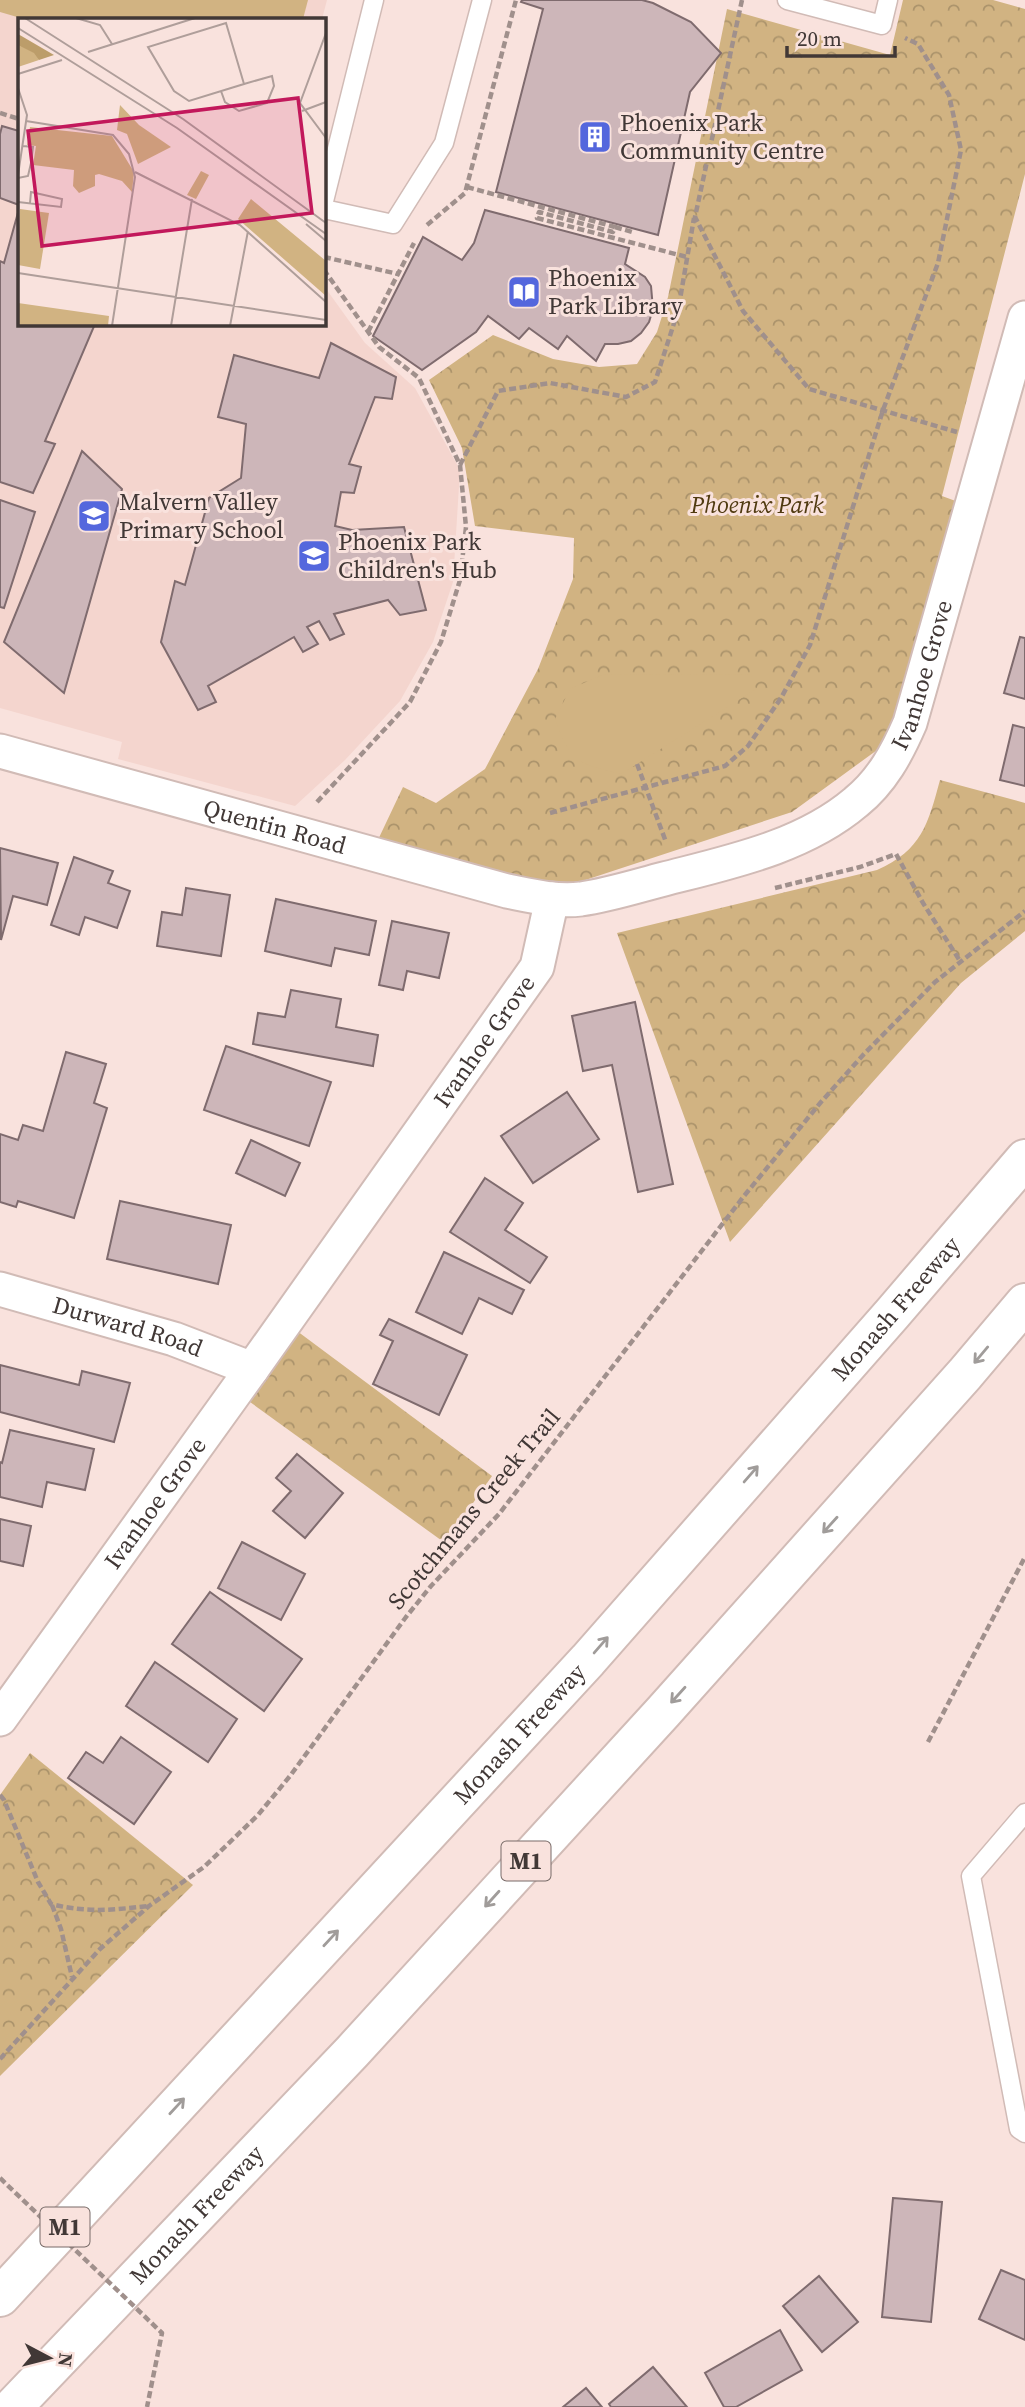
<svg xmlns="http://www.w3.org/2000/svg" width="1025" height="2407" font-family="'Source Serif 4',serif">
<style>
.built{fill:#f4d5ce}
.park{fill:url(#park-crowns)}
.pitch{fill:#d1b382}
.building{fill:#cdb6b9;stroke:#7f6b6e;stroke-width:2}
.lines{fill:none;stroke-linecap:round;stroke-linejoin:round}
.lane-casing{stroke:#d1bbb6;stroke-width:21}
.street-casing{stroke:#d1bbb6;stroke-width:37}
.highway-casing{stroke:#d1bbb6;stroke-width:42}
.path{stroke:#a0908c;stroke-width:4.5;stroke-dasharray:7 3.5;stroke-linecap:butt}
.lane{stroke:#fff;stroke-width:18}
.street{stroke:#fff;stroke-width:33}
.highway{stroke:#fff;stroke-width:38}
.path-bridge{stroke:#a0908c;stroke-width:4.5;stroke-dasharray:7 3.5;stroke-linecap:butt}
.oneway{stroke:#a09c9a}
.labels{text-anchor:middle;stroke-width:6;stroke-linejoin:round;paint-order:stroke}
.shield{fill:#f9e2dd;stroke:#786b68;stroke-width:2}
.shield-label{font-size:23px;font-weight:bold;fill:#413836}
.poi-label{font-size:24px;fill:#413836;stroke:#f9e2dd;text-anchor:start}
.park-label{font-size:24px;font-style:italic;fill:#503a10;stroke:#f9e2dd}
.street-label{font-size:24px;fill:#413836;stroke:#f9e2dd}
.inset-road{fill:none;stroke:#af9e9a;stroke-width:2}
.view{fill:#c2185b;fill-opacity:0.15;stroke:#c2185b;stroke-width:3.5}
.inset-edge{fill:none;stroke:#413836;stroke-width:3.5}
</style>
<defs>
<pattern id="park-crowns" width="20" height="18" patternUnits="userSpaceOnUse" patternTransform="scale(1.75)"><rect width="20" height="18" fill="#d1b382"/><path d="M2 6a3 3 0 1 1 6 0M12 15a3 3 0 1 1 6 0" fill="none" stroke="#ab936b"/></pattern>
</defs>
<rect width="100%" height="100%" fill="#f9e2dd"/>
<polygon class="built" points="0,0 327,0 322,19 19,19 19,324 324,324 324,286 365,343 415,388 460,470 453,582 433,642 400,701 345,760 295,806 118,759 122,742 0,708"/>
<g class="park">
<polygon points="903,0 993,0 1025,9 1025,174 942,496 961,503 895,737 792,812 555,890 376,844 403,787 436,803 485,769 538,669 573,579 574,538 475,526 462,448 429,380 493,335 553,359 599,367 637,364 657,332 668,297 727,9 890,55"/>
<path d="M940,780L1025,803V931L961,983L730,1242L617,933L877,870C922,850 928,824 940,780Z"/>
<polygon points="297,1331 492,1476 445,1543 250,1402"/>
<polygon points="30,1753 193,1885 0,2076 0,1795"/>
</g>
<g class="pitch">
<polygon points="0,0 308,0 303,19 24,19 0,12"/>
<path d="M751,674L756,689L621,774C579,764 570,762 555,719L570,689L602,675Z"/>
</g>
<g class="building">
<polygon points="522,0 642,0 653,3 691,22 721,53 690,92 658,235 496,192 543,9 521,2"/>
<polygon points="2,126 19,131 19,205 0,198 0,134"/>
<polygon points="19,209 19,324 95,324 45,441 55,444 33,493 0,482 0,261 4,263"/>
<polygon points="485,210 629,248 625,264 645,277 651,286 653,309 649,322 641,333 631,341 618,344 605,344 596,361 567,336 558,349 529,328 519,339 488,316 476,332 422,370 373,336 423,237 462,260 474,243"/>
<polygon points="331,343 396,377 392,399 375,397 349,464 361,467 354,493 341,492 335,526 352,530 404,527 426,610 400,615 388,600 334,614 344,634 330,640 319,621 307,627 318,644 303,652 294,637 208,686 216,702 198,710 161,642 175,581 185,585 209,498 241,478 246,424 218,417 234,355 319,378"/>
<polygon points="82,451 122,489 64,693 4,642"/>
<polygon points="0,500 35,512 4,608 0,607"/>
<polygon points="1020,637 1025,638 1025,699 1004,693"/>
<polygon points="1013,725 1025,728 1025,786 1000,780"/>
<polygon points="0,848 58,863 47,905 13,896 1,940"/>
<polygon points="74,857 113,871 108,883 130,891 117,928 85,917 79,935 51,925"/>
<polygon points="186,888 230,895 221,956 157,946 162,912 182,915"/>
<polygon points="276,899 376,921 369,955 335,948 331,966 265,951"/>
<polygon points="392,921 449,933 439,978 407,971 403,990 379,985"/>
<polygon points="291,990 341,999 336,1027 378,1035 373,1066 253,1044 258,1013 285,1017"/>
<polygon points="635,1002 673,1184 638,1192 612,1065 583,1071 572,1016"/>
<polygon points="226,1046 331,1082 309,1146 204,1110"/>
<polygon points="66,1052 106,1064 94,1103 107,1108 74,1218 18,1201 16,1207 0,1202 0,1134 18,1140 23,1125 43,1131"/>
<polygon points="567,1092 599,1139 533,1183 501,1136"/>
<polygon points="251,1140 300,1163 285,1196 236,1173"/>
<polygon points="485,1178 523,1203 505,1230 547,1257 530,1283 450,1232"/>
<polygon points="120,1201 231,1225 218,1284 107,1259"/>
<polygon points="444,1252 524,1290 512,1314 479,1298 462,1334 416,1312"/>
<polygon points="389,1319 467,1355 439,1415 373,1384 393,1341 380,1335"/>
<polygon points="0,1365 79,1385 82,1371 130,1383 114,1442 0,1412"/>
<polygon points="10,1430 94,1449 85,1490 47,1482 42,1507 0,1497 0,1462 2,1463"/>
<polygon points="297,1454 343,1493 305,1538 273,1511 291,1491 276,1478"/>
<polygon points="0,1519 31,1526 23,1566 0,1561"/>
<polygon points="242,1542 305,1574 281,1620 218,1588"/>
<polygon points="210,1592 302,1659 264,1711 172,1644"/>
<polygon points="155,1662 237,1719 208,1762 126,1706"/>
<polygon points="121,1737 171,1772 134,1824 68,1778 86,1752 103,1763"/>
<polygon points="893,2198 942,2202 931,2322 882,2317"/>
<polygon points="1001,2270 1025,2280 1025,2340 979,2319"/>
<polygon points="819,2276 858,2322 822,2352 783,2306"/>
<polygon points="780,2330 802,2370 736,2407 724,2407 705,2373"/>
<polygon points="653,2367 687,2407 611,2407 609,2404"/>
<polygon points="586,2388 602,2407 563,2407"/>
</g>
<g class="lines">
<defs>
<g id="lane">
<polyline points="787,0 882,25 888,0"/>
<polyline points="324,201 374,0"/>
<polyline points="324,209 393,224 444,143 482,0"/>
<polyline points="1025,1813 971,1876 1019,2129 1025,2133"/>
</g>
<g id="street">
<path id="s1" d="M0,751L507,891C532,896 556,902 581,899C609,895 637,886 664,879C730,862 803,847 856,802C882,781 897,753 910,723L1025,318"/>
<path id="s2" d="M0,1289L174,1339L252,1369"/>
<path id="s3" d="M0,1719L252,1369L537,967L552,899"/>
</g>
<g id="highway">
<path id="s4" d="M0,2297L588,1660L892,1314L1025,1159"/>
<path id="s5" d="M13,2407L352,2052L663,1712L965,1374L1025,1303"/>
</g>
</defs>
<use href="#lane" class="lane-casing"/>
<use href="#street" class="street-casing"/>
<use href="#highway" class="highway-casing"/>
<g class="path">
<polyline points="742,0 695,217 743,311 809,389 957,432"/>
<polyline points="0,113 19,119"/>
<polyline points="467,187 615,227 613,232 539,212 537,218 687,257"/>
<polyline points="427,225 465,193 516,0"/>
<polyline points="615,227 632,232"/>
<polyline points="324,257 398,274"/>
<polyline points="368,332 414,243"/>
<polyline points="460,465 498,391 550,383 626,397 655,382 678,311 694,218"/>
<polyline points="637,764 666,842"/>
<polyline points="317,802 410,702 441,642 460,580 466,527 460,465 419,378 379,347 324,270"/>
<polyline points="550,813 725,766 748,746 781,698 810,645 883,410 938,263 961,150 949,95 918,44 905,38"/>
<polyline points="775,888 860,867 896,854 923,903 960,961"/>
<polyline points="928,1742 1025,1557"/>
<path d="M0,1795L4,1800L38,1882L51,1904C88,1913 112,1910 148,1906"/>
<polyline points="52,1905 61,1929 72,1977"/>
<polyline points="0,2059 100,1949 149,1906 204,1867 258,1815 290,1776 406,1617 431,1586 499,1514 744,1196 821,1102 864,1054 935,982 1025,911"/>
</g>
<use href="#lane" class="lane"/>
<use href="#street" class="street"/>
<use href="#highway" class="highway"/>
<polyline class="path-bridge" points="0,2178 162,2333 147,2407"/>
</g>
<defs><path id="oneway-shaft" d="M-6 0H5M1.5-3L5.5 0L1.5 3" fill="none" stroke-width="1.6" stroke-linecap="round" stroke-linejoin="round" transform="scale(1.75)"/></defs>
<g class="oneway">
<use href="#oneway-shaft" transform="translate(981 1355) rotate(130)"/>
<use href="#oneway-shaft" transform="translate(751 1474) rotate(-49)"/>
<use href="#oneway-shaft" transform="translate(830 1525) rotate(132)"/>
<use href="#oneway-shaft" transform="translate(601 1645) rotate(-49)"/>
<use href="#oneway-shaft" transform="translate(678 1695) rotate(132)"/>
<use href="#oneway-shaft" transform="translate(492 1899) rotate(132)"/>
<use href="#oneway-shaft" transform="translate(331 1938) rotate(-47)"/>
<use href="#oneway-shaft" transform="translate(177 2106) rotate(-47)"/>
</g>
<defs>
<symbol id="building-square" viewBox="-11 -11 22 22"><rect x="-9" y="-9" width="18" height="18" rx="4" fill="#5467dd" stroke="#f9e2dd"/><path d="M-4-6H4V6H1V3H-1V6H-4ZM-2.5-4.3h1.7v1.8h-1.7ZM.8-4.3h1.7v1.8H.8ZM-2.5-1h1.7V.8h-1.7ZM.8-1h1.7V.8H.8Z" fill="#fff"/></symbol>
<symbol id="library-square" viewBox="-11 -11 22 22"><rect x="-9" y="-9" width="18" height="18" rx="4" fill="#5467dd" stroke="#f9e2dd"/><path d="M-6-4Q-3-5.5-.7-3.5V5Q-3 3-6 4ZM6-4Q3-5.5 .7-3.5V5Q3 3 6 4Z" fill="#fff"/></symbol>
<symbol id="school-square" viewBox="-11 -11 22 22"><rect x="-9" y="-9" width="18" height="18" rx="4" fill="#5467dd" stroke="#f9e2dd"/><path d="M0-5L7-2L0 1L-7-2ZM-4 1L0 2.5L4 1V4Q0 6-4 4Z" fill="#fff"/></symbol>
</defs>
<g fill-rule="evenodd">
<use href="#building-square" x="576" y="118" width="38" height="38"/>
<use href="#library-square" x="505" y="273" width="38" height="38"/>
<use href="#school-square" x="75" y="497" width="38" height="38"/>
<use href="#school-square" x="295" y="537" width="38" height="38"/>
</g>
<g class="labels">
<g class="shield">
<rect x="501.5" y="1841.5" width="49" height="39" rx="5"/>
<rect x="40.5" y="2207.5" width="49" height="39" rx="5"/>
</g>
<g class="shield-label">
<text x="526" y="1869">M1</text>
<text x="65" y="2235">M1</text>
</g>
<g class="poi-label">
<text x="620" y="131">Phoenix Park<tspan x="620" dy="28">Community Centre</tspan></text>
<text x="548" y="286">Phoenix<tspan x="548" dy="28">Park Library</tspan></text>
<text x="119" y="510">Malvern Valley<tspan x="119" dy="28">Primary School</tspan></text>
<text x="338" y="550">Phoenix Park<tspan x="338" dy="28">Children's Hub</tspan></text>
</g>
<g class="park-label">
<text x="757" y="513">Phoenix Park</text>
</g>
<g class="street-label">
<text dy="8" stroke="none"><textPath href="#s1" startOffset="1041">Ivanhoe Grove</textPath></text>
<text dy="8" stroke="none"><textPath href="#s1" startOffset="285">Quentin Road</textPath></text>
<text dy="8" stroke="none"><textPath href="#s3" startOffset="833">Ivanhoe Grove</textPath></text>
<text dy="8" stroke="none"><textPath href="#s4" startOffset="1334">Monash Freeway</textPath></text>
<text dy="8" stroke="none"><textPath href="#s2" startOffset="133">Durward Road</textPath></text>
<text dy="8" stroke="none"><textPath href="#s3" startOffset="266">Ivanhoe Grove</textPath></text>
<text transform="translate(474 1509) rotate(-50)" y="8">Scotchmans Creek Trail</text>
<text dy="8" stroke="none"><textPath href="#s4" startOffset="766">Monash Freeway</textPath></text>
<text dy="8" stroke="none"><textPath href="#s5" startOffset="266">Monash Freeway</textPath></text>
</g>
</g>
<g transform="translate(18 18)">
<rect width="308" height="308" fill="#f9e2dd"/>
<path d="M0,16L36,37L21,42L0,27Z" fill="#bc9d6a"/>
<path d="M0,27L16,35L21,42L0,49ZM102,87L121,107L153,129L120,146L109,116L99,112ZM12,109L94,118L116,154L114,174L104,163L81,156L77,157V168L61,175L55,168L56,152L15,147L18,128L9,127ZM183,153L191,157L178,181L169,177ZM233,181L308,243V278L220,201ZM0,285L91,298L90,308H0Z" fill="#d1b382"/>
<path d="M2,191L31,195L22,251L0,247Z" fill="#d1b382"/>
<path class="inset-road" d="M7,0L165,101L308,205M58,0L82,7L94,26M208,5L226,66L171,83L156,73L130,29ZM0,10L159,110L308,216M308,15L282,85L308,120M70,34L177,0M0,56L44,42M0,70L9,97L0,157M203,73L207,84L221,93L249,85L256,68L254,58L226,66M284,93L308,84M8,103L95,117L111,136L117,159L94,308M117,154L222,207L308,284M0,160L10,158L13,145L15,129L5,128M0,184L43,189L44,181L13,174L12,185M288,206L308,223M0,255L308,302M153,308L174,181M212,308L230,213"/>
<path class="view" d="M280,80L294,195L24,228L10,113Z"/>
<rect width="308" height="308" class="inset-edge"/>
</g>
<g transform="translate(49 2358) rotate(97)" stroke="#f9e2dd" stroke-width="5" paint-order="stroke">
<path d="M0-5L12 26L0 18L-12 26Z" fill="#413836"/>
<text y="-10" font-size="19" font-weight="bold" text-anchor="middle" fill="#413836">N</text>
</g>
<path d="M787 46v10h108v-10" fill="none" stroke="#413836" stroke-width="3.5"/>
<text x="797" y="46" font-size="21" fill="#413836" stroke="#f9e2dd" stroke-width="5" paint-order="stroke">20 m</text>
</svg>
